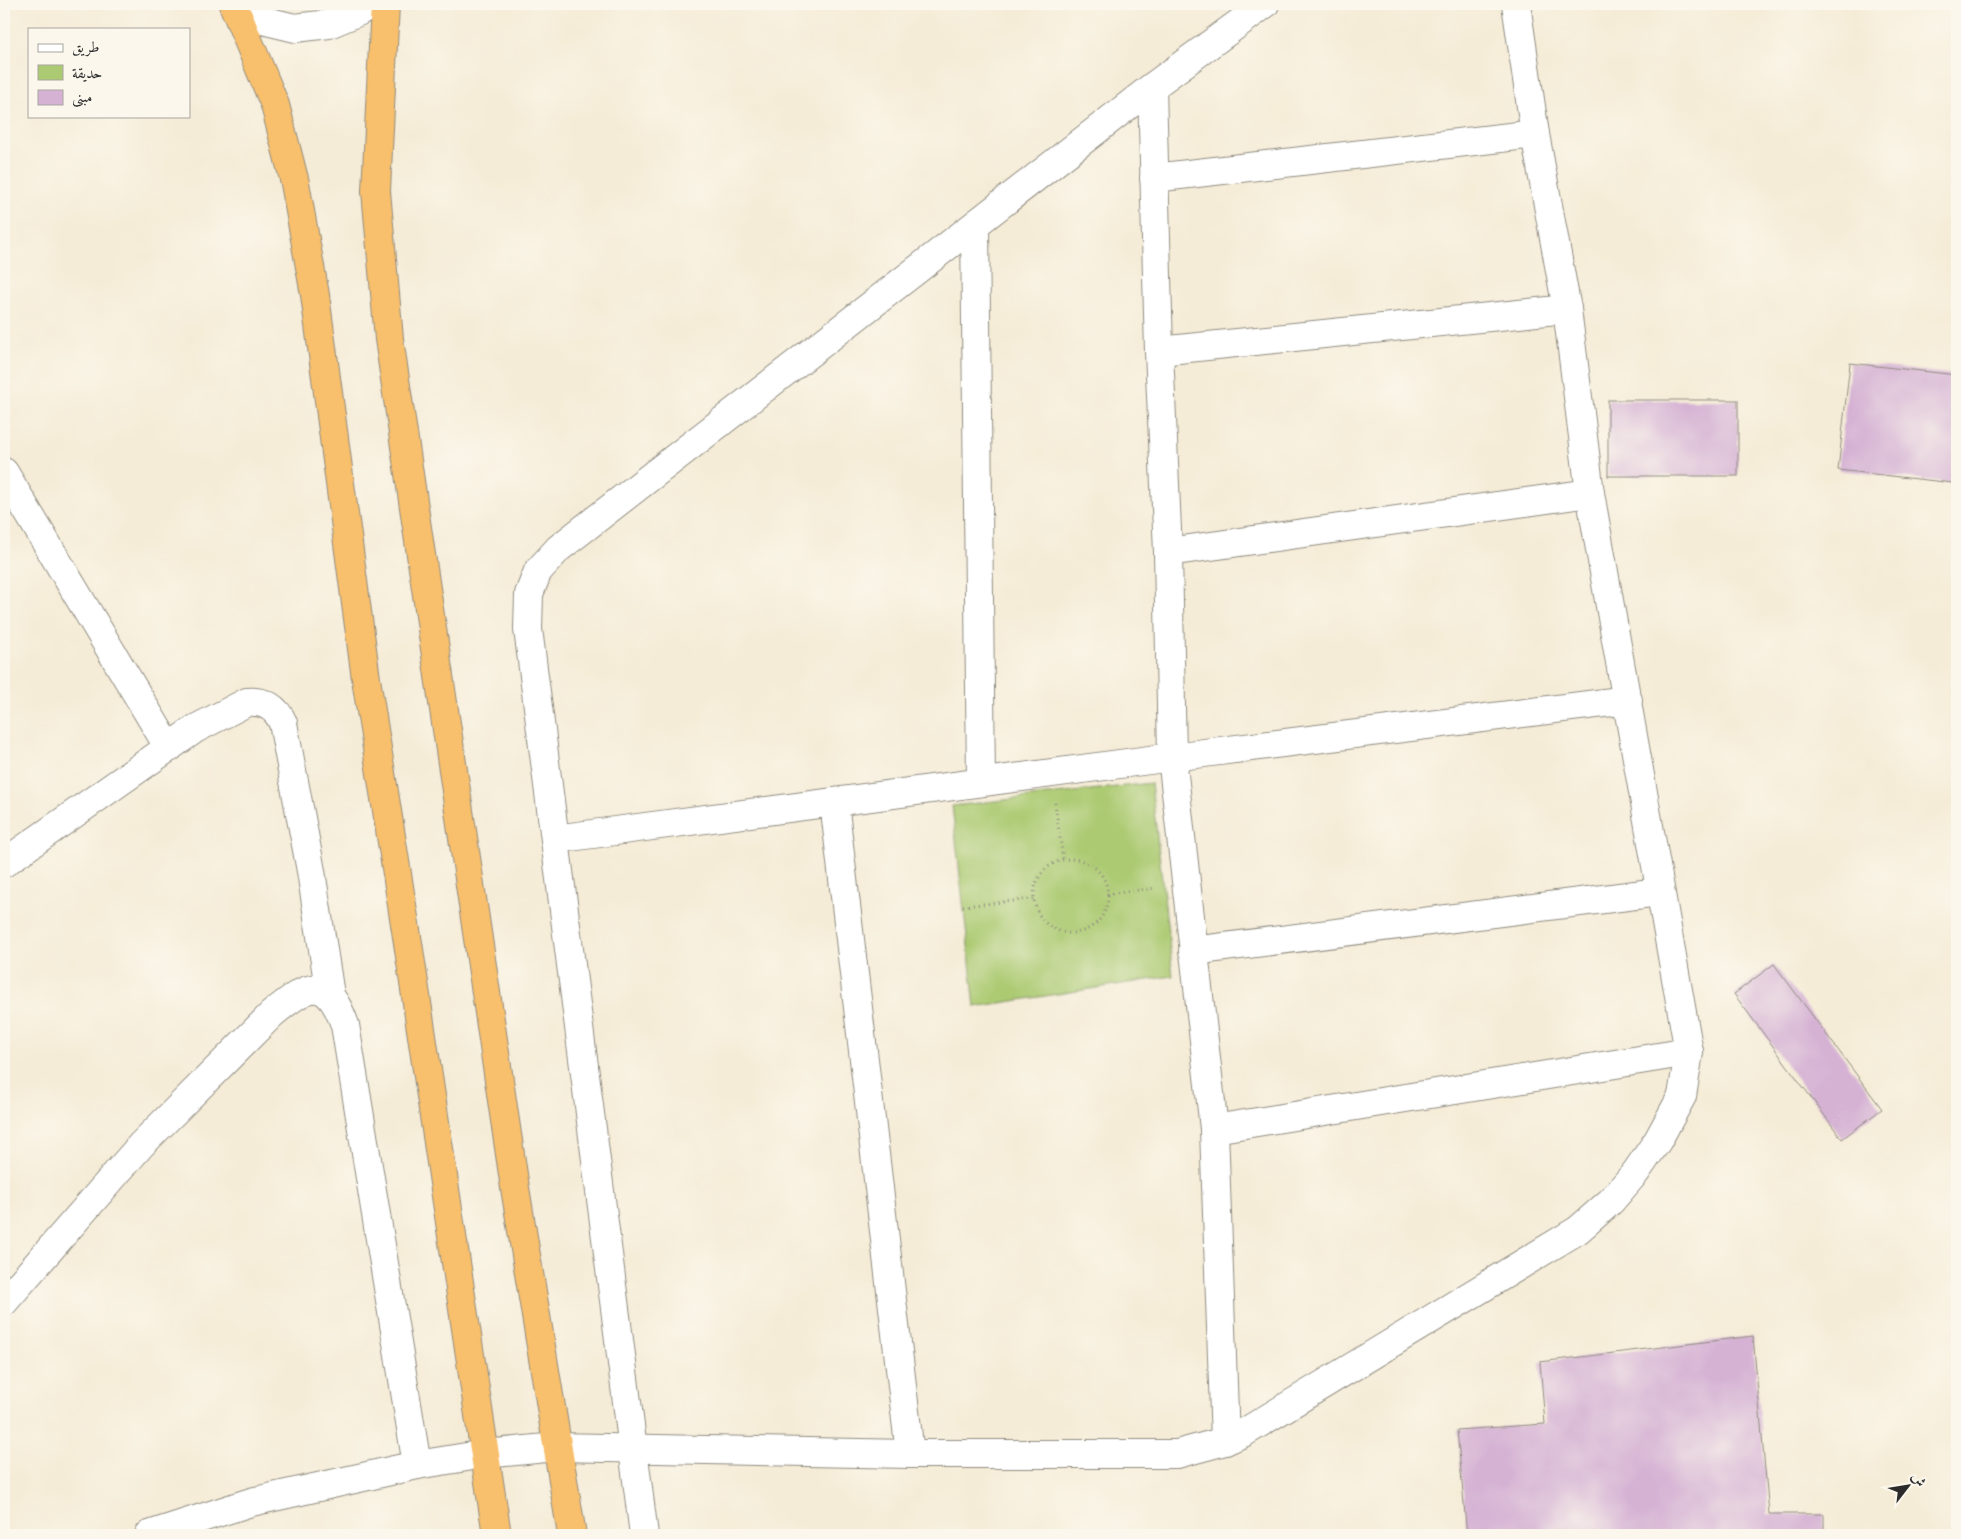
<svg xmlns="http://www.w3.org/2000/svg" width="1961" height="1539" font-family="'IM FELL DW Pica',Amiri,serif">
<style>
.green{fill:#acca72;stroke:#6c7a4e}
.building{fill:#d5b2d4}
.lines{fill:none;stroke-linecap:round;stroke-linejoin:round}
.minor-casing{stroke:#908c81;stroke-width:30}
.highway-casing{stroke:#908c81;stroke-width:30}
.path{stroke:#908c81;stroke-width:3;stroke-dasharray:1 4;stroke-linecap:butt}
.minor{stroke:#fff;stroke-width:28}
.highway{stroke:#f8bf6c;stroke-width:28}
</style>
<rect width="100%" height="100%" fill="#fbf7ec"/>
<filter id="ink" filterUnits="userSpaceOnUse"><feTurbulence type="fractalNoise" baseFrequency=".02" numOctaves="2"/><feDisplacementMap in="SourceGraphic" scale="10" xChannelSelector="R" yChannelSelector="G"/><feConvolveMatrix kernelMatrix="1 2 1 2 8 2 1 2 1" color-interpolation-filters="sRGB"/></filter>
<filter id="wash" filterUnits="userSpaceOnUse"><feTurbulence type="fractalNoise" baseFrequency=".0096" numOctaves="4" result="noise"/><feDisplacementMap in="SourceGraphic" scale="20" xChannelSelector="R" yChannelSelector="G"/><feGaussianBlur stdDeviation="1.12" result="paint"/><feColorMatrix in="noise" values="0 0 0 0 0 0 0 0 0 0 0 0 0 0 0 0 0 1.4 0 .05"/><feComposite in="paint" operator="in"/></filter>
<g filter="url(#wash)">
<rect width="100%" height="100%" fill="#f5ecd7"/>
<polygon class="green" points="1151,783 1173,976 975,1007 952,806"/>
<g id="blocks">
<g class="building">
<polygon points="1850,363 1957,375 1957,450 1953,483 1838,470"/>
<rect x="1608" y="400" width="130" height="76"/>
<polygon points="1774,964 1882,1109 1842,1139 1734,994"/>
<polygon points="1753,1336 1769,1514 1824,1514 1824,1535 1467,1535 1457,1430 1545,1424 1540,1362"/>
</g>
</g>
</g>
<g filter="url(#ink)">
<use href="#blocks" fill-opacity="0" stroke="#908c81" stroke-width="1"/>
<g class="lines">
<defs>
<g id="minor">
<polyline points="233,4 262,20 295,28 329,24 360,11 368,4"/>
<polyline points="1152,87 1159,351 1168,552 1172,757 1214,1129 1225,1441"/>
<polyline points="1154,178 1535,134"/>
<polyline points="975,226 981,782"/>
<polyline points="1159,351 1567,309"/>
<polyline points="4,472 169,748"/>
<polyline points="1168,552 1590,493"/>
<polyline points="834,802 910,1454"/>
<polyline points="555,839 1172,757 1628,700"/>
<path d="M4,863L195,729L247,702C264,700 277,708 283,723L311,871L330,995"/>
<polyline points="1193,951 1659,892"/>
<polyline points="1214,1129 1689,1052"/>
<path d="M4,1302L141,1145L272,1014C307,985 326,972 345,1025L417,1465"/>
<polyline points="149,1535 251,1502 417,1465 485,1454 556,1447 910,1454 1177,1454 1225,1441 1245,1432 1578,1230 1611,1201 1636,1172 1658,1140 1682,1096 1689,1052 1590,493 1567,309 1535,134 1516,4"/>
<polyline points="644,1535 528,629 529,594 538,571 559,548 1152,87 1265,4"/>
</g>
<g id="highway">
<polyline points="233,4 275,105 295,183 315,295 366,679 408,943 497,1535"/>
<polyline points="385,4 376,191 389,339 515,1188 572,1535"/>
</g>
</defs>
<use href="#minor" class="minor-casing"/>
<use href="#highway" class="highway-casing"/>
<g class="path">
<polyline points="1055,803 1063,859"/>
<circle cx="1071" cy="896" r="37"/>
<polyline points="1107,894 1156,888"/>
<polyline points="963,906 1034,899"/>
</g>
<use href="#minor" class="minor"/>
<use href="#highway" class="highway"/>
</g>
</g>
<rect width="1961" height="1539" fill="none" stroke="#fbf7ec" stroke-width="20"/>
<rect x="28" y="28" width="162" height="90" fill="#fbf7ec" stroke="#a8a59f"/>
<rect x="38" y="44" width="25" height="8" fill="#ffffff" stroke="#a8a59f"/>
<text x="72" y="52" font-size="15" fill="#2b2b2b">طريق</text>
<rect x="38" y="65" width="25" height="15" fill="#acca72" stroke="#a8a59f"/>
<text x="72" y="78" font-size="15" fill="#2b2b2b">حديقة</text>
<rect x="38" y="90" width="25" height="15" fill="#d5b2d4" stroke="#a8a59f"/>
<text x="72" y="102" font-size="15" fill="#2b2b2b">مبنى</text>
<g transform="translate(1908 1486) rotate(59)" stroke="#fbf7ec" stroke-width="4" paint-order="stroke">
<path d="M0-4L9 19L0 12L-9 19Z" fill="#2b2b2b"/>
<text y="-8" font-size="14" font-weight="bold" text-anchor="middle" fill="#2b2b2b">ش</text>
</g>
</svg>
